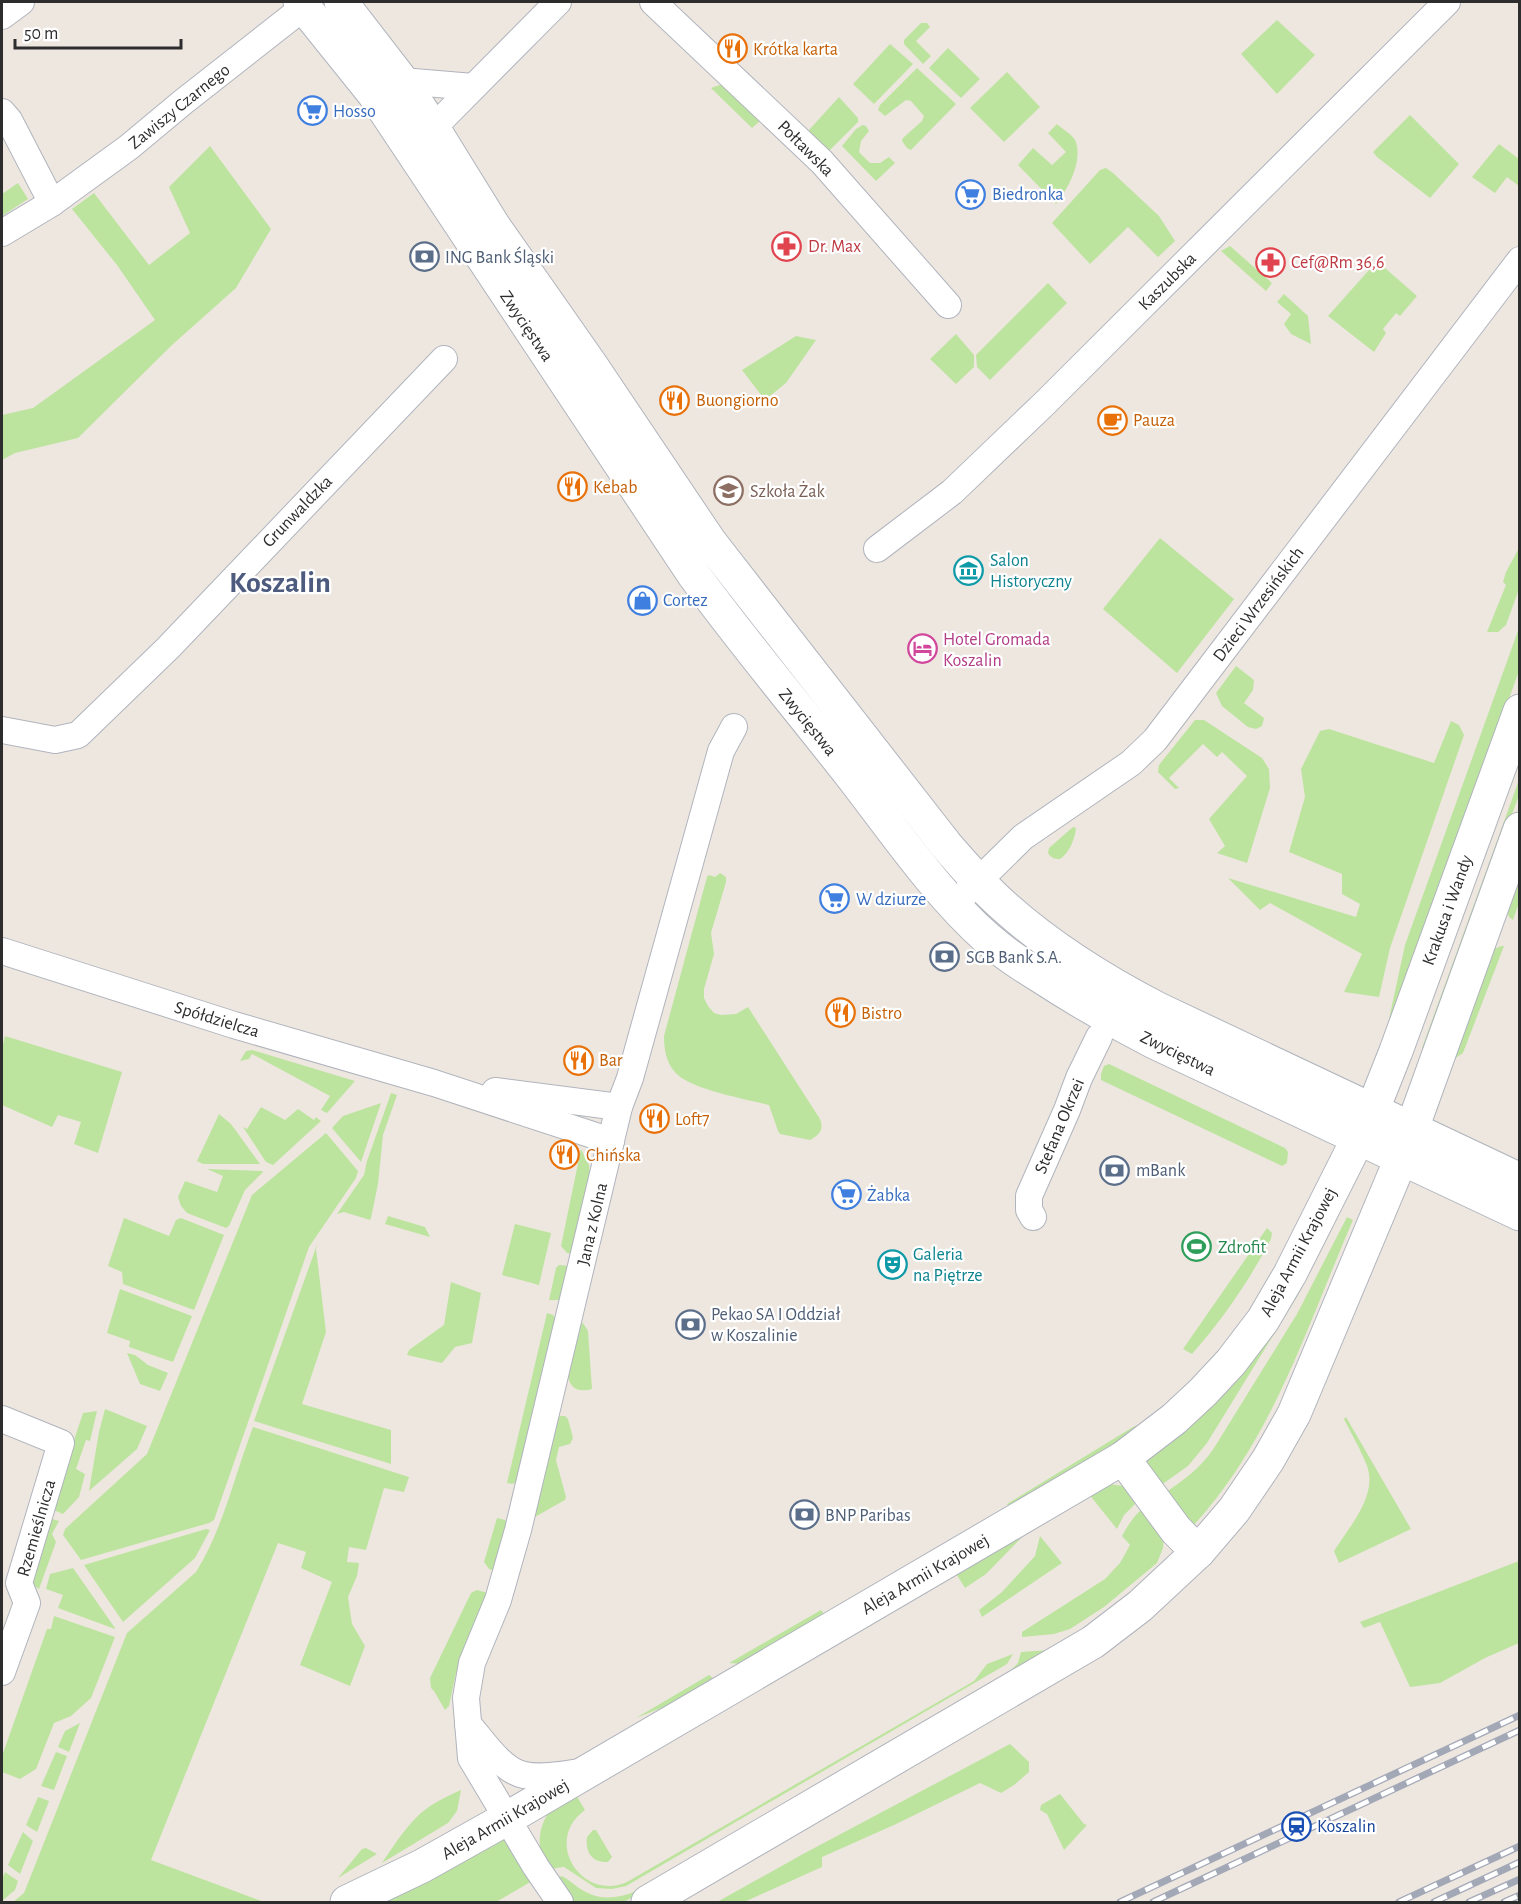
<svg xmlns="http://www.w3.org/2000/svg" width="1521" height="1904" font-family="'Alegreya Sans',sans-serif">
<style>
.green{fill:#bde49e}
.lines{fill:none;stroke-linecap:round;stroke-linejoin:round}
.street-casing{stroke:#b0b4bd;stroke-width:28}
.secondary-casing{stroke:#b0b4bd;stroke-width:35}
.street{stroke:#fff;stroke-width:26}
.secondary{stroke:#fff;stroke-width:33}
.rail-casing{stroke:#a3a8b7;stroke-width:7}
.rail{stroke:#fff;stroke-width:4.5;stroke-dasharray:14;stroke-linecap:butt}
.labels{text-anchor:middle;stroke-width:4.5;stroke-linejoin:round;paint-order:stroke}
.food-label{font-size:18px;fill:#c56008;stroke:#fff;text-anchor:start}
.street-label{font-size:18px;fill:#2d2d2d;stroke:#fff}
.shop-label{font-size:18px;fill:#366cbe;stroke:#fff;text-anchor:start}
.health-label{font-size:18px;fill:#be3a42;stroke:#fff;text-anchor:start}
.service-label{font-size:18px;fill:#4e5e75;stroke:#fff;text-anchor:start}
.education-label{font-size:18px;fill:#785e54;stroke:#fff;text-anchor:start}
.culture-label{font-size:18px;fill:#0d838f;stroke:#fff;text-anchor:start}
.hotel-label{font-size:18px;fill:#b23c85;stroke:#fff;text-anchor:start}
.leisure-label{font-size:18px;fill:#27864d;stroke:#fff;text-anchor:start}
.transit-label{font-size:18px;fill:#164399;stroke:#fff;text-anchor:start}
.town-label{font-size:30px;font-weight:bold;fill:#4d5b7e;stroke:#fff}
</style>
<rect width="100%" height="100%" fill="#eee7e0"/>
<g class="green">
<polygon points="1277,20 1315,55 1277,94 1241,54"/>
<polygon points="921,23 927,23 930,27 916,41 931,56 923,64 904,44 904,40"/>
<polygon points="890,44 913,64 874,104 853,84"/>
<polygon points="948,48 980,79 961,98 929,68"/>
<polygon points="917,68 956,104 911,150 907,148 902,141 903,138 922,121 924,116 911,101 906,100 885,116 878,110 880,105"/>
<polygon points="1007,72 1040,107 1004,142 970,108"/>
<polygon points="725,83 762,119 752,128 711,88"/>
<polygon points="839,97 858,118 858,122 827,153 808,135 809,130"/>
<polygon points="1410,115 1459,164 1430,198 1377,157 1373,152"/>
<path d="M1057,124C1062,129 1072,134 1075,140C1084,160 1068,189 1056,204L1018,165L1033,148L1052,165L1066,152L1048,133Z"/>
<polygon points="863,125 866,126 869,131 861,141 859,152 870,163 880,163 889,157 895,163 876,181 842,146 856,129"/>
<polygon points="1499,144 1519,159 1519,186 1507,177 1495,193 1472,177"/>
<polygon points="210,146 271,229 236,288 172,345 78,438 15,453 2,460 2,415 33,408 155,320 117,265 72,209 94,193 149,265 190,233 169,187"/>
<polygon points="1106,168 1113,173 1159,216 1175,241 1158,257 1128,227 1090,264 1052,223 1100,170"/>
<polygon points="18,183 28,199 2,216 2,194"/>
<polygon points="1230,246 1272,283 1266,291 1221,251"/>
<polygon points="1377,261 1417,296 1400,316 1396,313 1383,329 1386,333 1374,352 1328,316"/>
<polygon points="1048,283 1067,303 990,380 977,367 976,355"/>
<polygon points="1284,294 1308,316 1311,344 1291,334 1284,324 1291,314 1277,302"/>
<polygon points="956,334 974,355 974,367 956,384 930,359"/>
<polygon points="796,336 816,340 786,383 765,400 742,370"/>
<polygon points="1160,538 1234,599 1177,673 1103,609"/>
<polygon points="1519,548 1519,589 1506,625 1498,632 1487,632 1506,585 1503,582 1506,572"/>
<polygon points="1519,628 1519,671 1392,1021 1390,1022 1389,1019 1405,945"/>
<polygon points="1236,666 1254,680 1253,690 1244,703 1264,718 1262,726 1256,729 1248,727 1222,706 1216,693"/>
<polygon points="1195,720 1204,720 1262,758 1269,769 1270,788 1247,863 1217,853 1225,846 1209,819 1247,776 1222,752 1217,757 1203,744 1169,778 1179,788 1175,789 1158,772 1159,765"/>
<polygon points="1451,721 1459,725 1464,735 1390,948 1379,997 1344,992 1362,954 1270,903 1260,910 1228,878 1356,917 1360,904 1342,894 1342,874 1289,852 1305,797 1301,769 1320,731 1329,729 1434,763"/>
<polygon points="1519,780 1519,795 1427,1050 1422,1048"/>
<path d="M1073,827L1076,828C1075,839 1069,853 1060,859C1054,859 1051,858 1048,853L1049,848Z"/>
<path d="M720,873L726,877V882L711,933L714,954L704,989V998L708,1006L714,1013L721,1015L736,1014L748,1007L820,1119C824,1129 820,1135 810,1140L780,1134L778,1131L769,1105C746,1099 687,1089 674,1071C666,1061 664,1049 664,1036L707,877L709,875L715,877Z"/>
<polygon points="1519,874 1519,903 1513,920 1509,917 1507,911"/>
<polygon points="1501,946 1504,946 1463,1053 1454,1059 1492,950"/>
<polygon points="5,1036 122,1072 98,1153 74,1144 81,1122 58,1115 52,1127 2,1105 2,1044 3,1044"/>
<polygon points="252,1050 355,1081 327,1113 321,1110 330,1096 252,1054 249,1059 240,1061 246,1051"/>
<polygon points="1109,1064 1285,1148 1288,1152 1287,1163 1282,1166 1101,1080 1101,1074 1104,1066"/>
<polygon points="391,1093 397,1095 383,1135 378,1184 371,1218 370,1220 344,1212 337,1214 364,1175 367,1161"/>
<polygon points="381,1103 361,1162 332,1128 343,1116"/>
<polygon points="261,1107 285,1120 298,1109 314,1120 316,1117 321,1121 273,1165 266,1162 243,1127 247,1129"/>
<polygon points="219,1114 231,1124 260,1164 203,1164 197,1161"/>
<polygon points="326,1133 358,1171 356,1178 309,1247 214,1520 209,1523 81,1560 63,1535 65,1529 147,1454 252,1195"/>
<polygon points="581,1149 589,1165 590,1176 573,1254 567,1253 561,1246"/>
<polygon points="207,1169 262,1171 263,1172 245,1190 229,1226 226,1228 187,1213 181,1206 178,1197 185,1181 217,1192 223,1176"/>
<polygon points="1334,1212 1339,1214 1298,1295 1207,1443 1188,1466 1157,1488 1141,1460"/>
<polygon points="388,1216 425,1227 430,1237 385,1224"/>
<path d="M1347,1217L1353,1220C1307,1326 1273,1439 1193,1526L1162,1495C1182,1481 1200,1469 1214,1448L1297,1314Z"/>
<polygon points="124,1218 169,1236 176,1220 181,1218 224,1235 194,1310 123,1284 122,1272 108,1266"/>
<polygon points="515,1224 551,1233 539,1285 502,1275"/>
<path d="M1267,1228L1272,1233L1271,1239C1249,1281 1223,1319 1192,1354L1183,1349Z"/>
<polygon points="318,1242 316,1249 326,1332 302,1404 391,1430 391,1464 254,1421"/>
<polygon points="559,1265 570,1266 562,1300 549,1300 556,1268"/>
<polygon points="451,1282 481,1293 472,1343 455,1347 442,1363 407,1355 409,1350 444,1325"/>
<polygon points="120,1289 192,1316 173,1362 129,1347 130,1341 107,1333"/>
<polygon points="547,1313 553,1315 557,1321 518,1480 513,1484 507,1483"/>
<path d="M583,1323L588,1331L592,1389C580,1392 570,1390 568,1376L580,1325Z"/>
<polygon points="127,1353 135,1355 148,1365 168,1373 160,1391 140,1384"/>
<polygon points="105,1409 147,1426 137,1449 89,1491 99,1432"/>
<polygon points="97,1411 90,1441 86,1440 76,1469 85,1474 79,1497 63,1514 51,1509 83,1413"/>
<polygon points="560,1416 565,1416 568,1419 573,1438 570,1444 559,1447 556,1460 566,1497 565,1500 533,1518 557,1420"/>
<path d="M1346,1417L1411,1529L1339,1563L1334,1551C1349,1527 1378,1496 1367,1466C1361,1450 1352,1435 1344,1419Z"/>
<polygon points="1143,1423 1136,1432 1008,1507 1007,1504 1133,1427"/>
<path d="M253,1427L409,1477L404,1492L384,1488L366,1550L349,1547L347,1562L359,1563L357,1576L348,1597L352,1624L365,1646L350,1686L300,1665L332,1582L301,1568L306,1552L278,1543L151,1860L264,1902H13L24,1893L127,1633L196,1572C223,1529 235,1474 253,1427Z"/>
<polygon points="1108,1484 1124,1486 1137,1502 1124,1515 1117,1529 1088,1493"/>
<path d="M1148,1504L1164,1537L1163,1548L1157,1563L1104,1607L1070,1629L1054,1634L1022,1637V1632L1105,1579L1120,1563L1130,1545L1122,1536C1129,1523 1136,1513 1148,1504Z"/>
<polygon points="46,1517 59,1521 52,1534 56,1542 39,1589 27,1581"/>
<polygon points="497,1518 505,1520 508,1525 495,1571 489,1569 484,1562"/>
<polygon points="206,1529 210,1530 195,1558 123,1622 84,1565"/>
<path d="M1022,1532L1024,1533V1535L986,1574L965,1588L957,1575L576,1795L585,1810C542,1841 582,1902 627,1882L974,1681L987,1664L1013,1654L1007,1664L626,1886L612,1889L596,1888L564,1867L556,1868L549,1872C534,1848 537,1821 558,1802Z"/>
<polygon points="1040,1536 1062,1563 982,1617 979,1610 1002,1592 1035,1556"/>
<polygon points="1519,1561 1519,1643 1485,1658 1440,1683 1410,1687 1380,1622 1364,1628 1360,1622"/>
<polygon points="73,1568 115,1628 115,1629 58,1608 63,1595 46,1589 50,1574"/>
<polygon points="477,1590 488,1593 456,1673 449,1706 445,1710 434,1691 431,1688 430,1678 471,1593"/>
<polygon points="821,1610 824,1614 798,1637 743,1664 729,1663"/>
<polygon points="54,1616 115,1637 91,1698 71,1716 54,1723 36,1769 20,1779 2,1772 2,1756 47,1629 51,1629"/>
<path d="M1050,1650L993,1687L624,1902H569L553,1879L562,1876C570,1880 577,1888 586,1892C602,1901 620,1898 636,1891L1007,1674L1018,1663L1021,1652Z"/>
<polygon points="709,1675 713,1678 712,1684 679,1701 636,1718"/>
<polygon points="80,1723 69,1752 58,1747 65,1731"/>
<polygon points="1010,1744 1029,1762 1029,1772 1014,1785 1001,1793 980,1783 894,1825 822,1857 822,1867 744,1902 717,1902 803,1854"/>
<polygon points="56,1752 67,1756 54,1790 41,1786"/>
<path d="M461,1790L457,1811L448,1823L382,1863C397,1841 412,1816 435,1803C443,1798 452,1794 461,1790Z"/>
<polygon points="1060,1794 1084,1824 1087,1825 1064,1850 1047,1814 1040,1810 1041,1805"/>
<polygon points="38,1797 49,1801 37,1832 26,1825"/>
<path d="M593,1830H596L612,1857L608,1862C592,1863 585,1852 587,1837Z"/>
<polygon points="23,1832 33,1841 20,1874 8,1865"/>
<polygon points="499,1836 505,1838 534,1880 496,1902 385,1902"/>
<polygon points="366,1848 377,1854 338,1878 362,1849"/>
<polygon points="5,1872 18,1881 15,1890 2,1901 2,1879"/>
</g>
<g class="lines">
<defs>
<g id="street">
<polyline points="653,2 822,162 948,305"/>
<polyline points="2,16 21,2"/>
<polyline points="402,81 473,87"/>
<polyline points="2,112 9,120 52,203"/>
<polyline points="419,138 433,128 558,2"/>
<polyline points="2,233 52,203 129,147 183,102 304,7"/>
<polyline points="877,549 952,492 1045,403 1447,2"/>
<polyline points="2,730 55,740 78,735 168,648 444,359"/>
<polyline points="965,894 1023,837 1131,763 1155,740 1520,260"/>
<polyline points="2,951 234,1025 434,1083 611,1141"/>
<polyline points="495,1091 619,1107"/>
<polyline points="1033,1217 1029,1210 1029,1196 1067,1110 1079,1078 1099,1037"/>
<polyline points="2,1419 61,1443 19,1583 27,1603 2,1672"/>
<path d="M468,1724C483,1741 501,1770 524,1775C542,1779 563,1774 582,1772"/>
<polyline points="560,1902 536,1867 471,1758 466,1698 472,1663 498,1600 518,1530 619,1107 630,1078 721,751 734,727"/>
</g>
<g id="secondary">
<path d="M300,2L374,94L694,575C745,645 801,711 854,779C895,832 938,895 988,939C1004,953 1022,965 1040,976C1077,1000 1115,1022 1154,1042L1520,1214"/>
<path d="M341,2L402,81L433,128L493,225L591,365L710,542L946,845C965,867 984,889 1006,908C1052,949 1104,981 1158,1009L1520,1180"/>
<polyline points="1123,1458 1176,1530 1198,1552"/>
<polyline points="347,1902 422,1866 506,1819 1123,1458 1174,1419 1203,1392 1231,1362 1263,1320 1290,1274 1373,1109 1396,1051 1520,711"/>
<polyline points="648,1902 1093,1642 1140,1606 1198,1552 1234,1510 1268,1460 1294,1414 1401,1159 1520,829"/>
</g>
</defs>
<use href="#street" class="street-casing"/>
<use href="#secondary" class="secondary-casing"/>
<use href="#street" class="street"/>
<use href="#secondary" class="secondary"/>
<defs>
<g id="rail">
<polyline points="1120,1902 1520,1715"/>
<polyline points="1153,1902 1520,1730"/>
<polyline points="1399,1902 1520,1846"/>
<polyline points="1434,1902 1520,1862"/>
<polyline points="1469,1902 1520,1879"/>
<polyline points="1504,1902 1520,1895"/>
</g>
</defs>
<use href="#rail" class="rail-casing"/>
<use href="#rail" class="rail"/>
</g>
<defs>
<symbol id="restaurant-ring" viewBox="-11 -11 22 22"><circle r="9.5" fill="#fff" stroke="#e8710a" stroke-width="1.5"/><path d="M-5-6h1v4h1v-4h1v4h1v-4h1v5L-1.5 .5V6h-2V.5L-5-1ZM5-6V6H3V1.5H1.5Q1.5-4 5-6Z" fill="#e8710a"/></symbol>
<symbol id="supermarket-ring" viewBox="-11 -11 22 22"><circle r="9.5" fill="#fff" stroke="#3f7fe0" stroke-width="1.5"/><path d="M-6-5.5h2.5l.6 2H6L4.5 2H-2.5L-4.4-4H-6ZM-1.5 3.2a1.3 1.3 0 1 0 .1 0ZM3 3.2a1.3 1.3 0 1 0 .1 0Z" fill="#3f7fe0"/></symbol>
<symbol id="pharmacy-ring" viewBox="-11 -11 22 22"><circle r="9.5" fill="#fff" stroke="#e0444e" stroke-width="1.5"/><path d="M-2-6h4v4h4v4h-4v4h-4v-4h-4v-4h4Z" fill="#e0444e"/></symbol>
<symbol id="bank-ring" viewBox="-11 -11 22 22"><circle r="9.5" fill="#fff" stroke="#5c6f8a" stroke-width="1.5"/><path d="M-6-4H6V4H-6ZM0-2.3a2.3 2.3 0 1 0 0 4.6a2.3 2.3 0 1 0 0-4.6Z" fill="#5c6f8a"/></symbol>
<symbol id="cafe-ring" viewBox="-11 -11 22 22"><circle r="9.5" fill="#fff" stroke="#e8710a" stroke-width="1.5"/><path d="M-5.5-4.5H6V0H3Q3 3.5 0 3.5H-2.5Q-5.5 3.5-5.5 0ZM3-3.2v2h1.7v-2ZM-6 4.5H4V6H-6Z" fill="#e8710a"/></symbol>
<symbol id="school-ring" viewBox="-11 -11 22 22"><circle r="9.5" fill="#fff" stroke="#8d6e63" stroke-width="1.5"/><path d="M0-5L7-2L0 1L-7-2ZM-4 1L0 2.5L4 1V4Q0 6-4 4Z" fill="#8d6e63"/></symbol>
<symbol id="museum-ring" viewBox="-11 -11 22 22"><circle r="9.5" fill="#fff" stroke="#0f9aa8" stroke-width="1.5"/><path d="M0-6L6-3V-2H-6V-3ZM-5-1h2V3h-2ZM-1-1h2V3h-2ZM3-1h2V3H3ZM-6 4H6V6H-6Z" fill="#0f9aa8"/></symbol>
<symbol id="shop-ring" viewBox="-11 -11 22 22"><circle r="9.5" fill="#fff" stroke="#3f7fe0" stroke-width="1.5"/><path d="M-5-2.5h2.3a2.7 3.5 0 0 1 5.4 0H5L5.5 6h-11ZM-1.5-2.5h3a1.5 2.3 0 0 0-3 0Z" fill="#3f7fe0"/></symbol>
<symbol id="hotel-ring" viewBox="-11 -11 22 22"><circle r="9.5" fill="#fff" stroke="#d1479c" stroke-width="1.5"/><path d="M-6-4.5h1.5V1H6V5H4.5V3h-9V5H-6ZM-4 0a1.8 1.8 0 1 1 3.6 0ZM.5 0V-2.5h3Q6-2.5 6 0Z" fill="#d1479c"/></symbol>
<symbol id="stadium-ring" viewBox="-11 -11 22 22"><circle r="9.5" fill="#fff" stroke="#2e9e5b" stroke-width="1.5"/><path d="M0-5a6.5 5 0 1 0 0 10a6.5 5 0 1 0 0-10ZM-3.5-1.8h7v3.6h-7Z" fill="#2e9e5b"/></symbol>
<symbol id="theatre-ring" viewBox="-11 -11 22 22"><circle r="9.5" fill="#fff" stroke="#0f9aa8" stroke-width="1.5"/><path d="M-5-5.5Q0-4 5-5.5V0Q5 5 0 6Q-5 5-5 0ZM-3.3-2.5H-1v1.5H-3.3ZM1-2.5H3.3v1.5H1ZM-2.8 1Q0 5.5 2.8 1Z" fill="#0f9aa8"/></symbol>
<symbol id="station-ring" viewBox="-11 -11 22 22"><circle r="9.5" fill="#fff" stroke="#1a4fb4" stroke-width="1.5"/><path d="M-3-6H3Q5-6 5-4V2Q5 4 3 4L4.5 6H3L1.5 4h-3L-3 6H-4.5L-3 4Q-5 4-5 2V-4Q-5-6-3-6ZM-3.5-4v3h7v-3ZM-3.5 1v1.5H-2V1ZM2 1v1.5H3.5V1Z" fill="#1a4fb4"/></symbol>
</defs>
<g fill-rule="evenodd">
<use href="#restaurant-ring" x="716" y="32" width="33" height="33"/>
<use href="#supermarket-ring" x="296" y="94" width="33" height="33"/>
<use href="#supermarket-ring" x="954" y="178" width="33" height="33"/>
<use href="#pharmacy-ring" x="770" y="230" width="33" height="33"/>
<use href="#bank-ring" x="408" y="240" width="33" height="33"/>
<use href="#pharmacy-ring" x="1254" y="246" width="33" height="33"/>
<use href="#restaurant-ring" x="658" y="384" width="33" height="33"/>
<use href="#cafe-ring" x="1096" y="404" width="33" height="33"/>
<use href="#restaurant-ring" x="556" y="470" width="33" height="33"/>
<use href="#school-ring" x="712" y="474" width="33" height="33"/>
<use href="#museum-ring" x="952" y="554" width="33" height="33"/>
<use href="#shop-ring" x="626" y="584" width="33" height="33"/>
<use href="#hotel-ring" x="906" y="632" width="33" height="33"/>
<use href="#supermarket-ring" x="818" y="882" width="33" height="33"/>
<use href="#bank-ring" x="928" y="940" width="33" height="33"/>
<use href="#restaurant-ring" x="824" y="996" width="33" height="33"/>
<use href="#restaurant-ring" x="562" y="1044" width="33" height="33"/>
<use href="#restaurant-ring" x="638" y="1102" width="33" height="33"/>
<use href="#restaurant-ring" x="548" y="1138" width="33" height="33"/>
<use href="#bank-ring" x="1098" y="1154" width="33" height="33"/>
<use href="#supermarket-ring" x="830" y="1178" width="33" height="33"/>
<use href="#stadium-ring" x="1180" y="1230" width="33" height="33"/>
<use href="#theatre-ring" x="876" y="1248" width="33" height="33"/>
<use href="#bank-ring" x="674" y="1308" width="33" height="33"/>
<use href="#bank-ring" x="788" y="1498" width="33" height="33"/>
<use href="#station-ring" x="1280" y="1810" width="33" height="33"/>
</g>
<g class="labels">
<g class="food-label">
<text x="753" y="55">Krótka karta</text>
<text x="696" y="406">Buongiorno</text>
<text x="1133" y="426">Pauza</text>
<text x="593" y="493">Kebab</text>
<text x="861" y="1019">Bistro</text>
<text x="599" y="1066">Bar</text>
<text x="675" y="1125">Loft7</text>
<text x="586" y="1161">Chińska</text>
</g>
<g class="street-label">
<text transform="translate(179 106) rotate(-39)" y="6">Zawiszy Czarnego</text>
<text transform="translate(806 148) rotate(45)" y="6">Połtawska</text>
<text transform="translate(1167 281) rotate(-45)" y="6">Kaszubska</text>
<text transform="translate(527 326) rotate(56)" y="6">Zwycięstwa</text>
<text transform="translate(297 511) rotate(-46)" y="6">Grunwaldzka</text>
<text transform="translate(1258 604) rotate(-53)" y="6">Dzieci Wrzesińskich</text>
<text transform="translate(808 722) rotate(51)" y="6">Zwycięstwa</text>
<text transform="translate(1447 910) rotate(-70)" y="6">Krakusa i Wandy</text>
<text transform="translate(217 1019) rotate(17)" y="6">Spółdzielcza</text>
<text transform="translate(1178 1053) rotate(26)" y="6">Zwycięstwa</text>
<text transform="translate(1059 1126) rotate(-67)" y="6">Stefana Okrzei</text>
<text transform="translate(592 1224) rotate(-77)" y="6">Jana z Kolna</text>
<text transform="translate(1298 1252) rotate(-62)" y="6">Aleja Armii Krajowej</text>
<text transform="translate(36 1528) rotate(-74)" y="6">Rzemieślnicza</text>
<text transform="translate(925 1574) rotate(-30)" y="6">Aleja Armii Krajowej</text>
<text transform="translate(505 1819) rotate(-30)" y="6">Aleja Armii Krajowej</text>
</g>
<g class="shop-label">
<text x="333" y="117">Hosso</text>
<text x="992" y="200">Biedronka</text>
<text x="663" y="606">Cortez</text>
<text x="856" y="905">W dziurze</text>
<text x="867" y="1201">Żabka</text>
</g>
<g class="health-label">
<text x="808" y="252">Dr. Max</text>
<text x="1291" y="268">Cef@Rm 36,6</text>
</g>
<g class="service-label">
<text x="445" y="263">ING Bank Śląski</text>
<text x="966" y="963">SGB Bank S.A.</text>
<text x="1136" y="1176">mBank</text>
<text x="711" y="1320">Pekao SA I Oddział<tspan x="711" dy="21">w Koszalinie</tspan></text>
<text x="825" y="1521">BNP Paribas</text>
</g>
<g class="education-label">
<text x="750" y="497">Szkoła Żak</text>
</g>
<g class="culture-label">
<text x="990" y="566">Salon<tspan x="990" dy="21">Historyczny</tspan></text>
<text x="913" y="1260">Galeria<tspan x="913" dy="21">na Piętrze</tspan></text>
</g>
<g class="hotel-label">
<text x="943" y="645">Hotel Gromada<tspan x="943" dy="21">Koszalin</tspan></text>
</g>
<g class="leisure-label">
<text x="1218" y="1253">Zdrofit</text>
</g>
<g class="transit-label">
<text x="1317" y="1832">Koszalin</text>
</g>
<g class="town-label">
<text x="280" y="592">Koszalin</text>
</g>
</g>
<rect width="1521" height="1904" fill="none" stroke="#2d2d2d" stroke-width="6"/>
<path d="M15 39v9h166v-9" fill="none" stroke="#2d2d2d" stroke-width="3"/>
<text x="24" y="39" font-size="18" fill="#2d2d2d" stroke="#ffffff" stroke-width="4.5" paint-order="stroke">50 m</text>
</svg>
